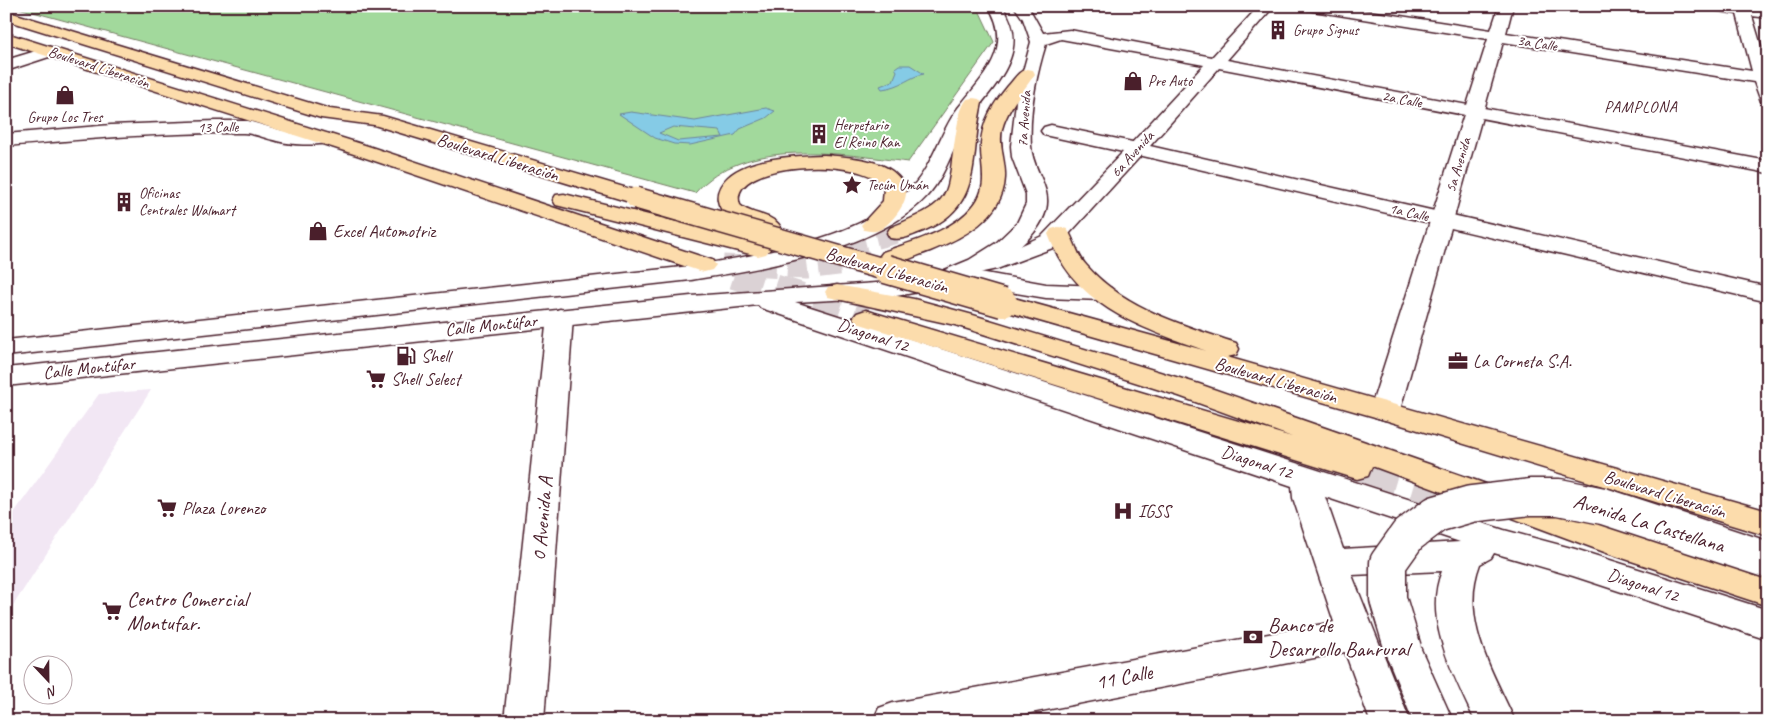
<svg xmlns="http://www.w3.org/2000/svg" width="1774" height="727" font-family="Caveat,sans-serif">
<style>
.built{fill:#f2e7f4}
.green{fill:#a2d99c;stroke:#767c64}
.water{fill:#85cbe6;stroke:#6d869b;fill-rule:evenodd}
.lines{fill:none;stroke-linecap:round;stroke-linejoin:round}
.highway-tunnel-far2{stroke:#dbd2d5;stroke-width:21;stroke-dasharray:21 11;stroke-linecap:butt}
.highway-tunnel-far1{stroke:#dbd2d5;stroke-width:28;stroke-dasharray:28 14;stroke-linecap:butt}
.highway-tunnel{stroke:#dbd2d5;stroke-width:36;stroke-dasharray:36 18;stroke-linecap:butt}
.street-casing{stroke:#4a1f2b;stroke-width:3}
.secondary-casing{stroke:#4a1f2b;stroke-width:3}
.highway-casing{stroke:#4a1f2b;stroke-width:3}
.street{fill:#fff;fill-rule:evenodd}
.secondary{fill:#fff;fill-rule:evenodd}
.highway{fill:#fcdcac;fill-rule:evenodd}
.secondary-bridge-casing{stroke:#4a1f2b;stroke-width:39;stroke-linecap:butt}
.highway-bridge-far1-casing{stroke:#4a1f2b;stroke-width:24;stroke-linecap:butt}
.highway-bridge-casing{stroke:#4a1f2b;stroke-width:31;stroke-linecap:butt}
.secondary-bridge{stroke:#fff;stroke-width:36}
.highway-bridge-far1{stroke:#fcdcac;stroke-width:21}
.highway-bridge{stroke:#fcdcac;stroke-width:28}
.labels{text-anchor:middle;stroke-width:4;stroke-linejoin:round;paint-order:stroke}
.far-poi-label{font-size:15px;fill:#4a1f2b;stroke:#fff;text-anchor:start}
.far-street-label{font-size:15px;fill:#4a1f2b;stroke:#fff}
.far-neighbourhood-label{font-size:16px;letter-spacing:1px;fill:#4a1f2b;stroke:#fff}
.street-label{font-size:18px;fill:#4a1f2b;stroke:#fff}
.poi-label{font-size:18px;fill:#4a1f2b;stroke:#fff;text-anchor:start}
.near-street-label{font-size:21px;fill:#4a1f2b;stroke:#fff}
.near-poi-label{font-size:21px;fill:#4a1f2b;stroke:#fff;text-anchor:start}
</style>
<rect width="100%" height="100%" fill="#fff"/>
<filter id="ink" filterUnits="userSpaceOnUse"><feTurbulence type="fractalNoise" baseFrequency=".02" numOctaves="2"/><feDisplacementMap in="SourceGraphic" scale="10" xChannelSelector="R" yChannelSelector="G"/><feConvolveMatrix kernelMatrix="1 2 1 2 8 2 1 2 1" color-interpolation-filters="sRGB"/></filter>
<g filter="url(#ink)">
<polygon class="built" points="151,390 27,584 6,616 6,524 99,394"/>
<path class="green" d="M11,6H977L994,42L908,162C841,154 745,136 695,193Z"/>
<g class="water">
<path d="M899,65H910L924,74C910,76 902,87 882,89L880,86L893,81L897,71L895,68Z"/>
<path d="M766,108L775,111L766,118L740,129L735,135L690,145L674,144L655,138L619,114L631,112L695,121ZM673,127L720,131L723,137L678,141L659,133Z"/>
</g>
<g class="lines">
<g class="highway-tunnel-far2">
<polyline points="813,250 847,245 898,233"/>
<polyline points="723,265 806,269 870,261"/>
</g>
<polyline class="highway-tunnel-far1" points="734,275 866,318"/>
<polyline class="highway-tunnel" points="1362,469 1481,504"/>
<defs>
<g id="street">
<polygon points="1300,6 1336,6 1491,30 1499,6 1513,6 1506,33 1752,71 1737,14 1713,10 1706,6 1749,6 1768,10 1768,18 1752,16 1768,69 1768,105 1762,104 1754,82 1503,42 1400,410 1395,417 1385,420 1375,417 1370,410 1488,39 1307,10"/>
<polygon points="49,47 55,49 57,52 55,55 6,71 6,60"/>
<polygon points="1051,125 1137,143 1144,145 1147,149 1058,246 997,269 974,274 966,272 962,267 966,262 1020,246 1042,236 1123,152 1044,135 1041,131 1044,127"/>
<polygon points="560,309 569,312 573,317 544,721 504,721 547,317 551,312"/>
</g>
<g id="secondary">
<path d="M988,6H1002C1030,46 1002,78 976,110C955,136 950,171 927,196C877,251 762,268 691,280L6,356V340L691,266C761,254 861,240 912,187C933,165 940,132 958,108C983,76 1015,48 988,6Z"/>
<path d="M1014,6H1028L1043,33L1070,30L1212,57L1259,6H1274L1227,60L1768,161V173L1219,68L1150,146L1768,287V302L1130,153L1127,149L1130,145L1204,65L1061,39L1046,44C1036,76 1029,111 1031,146C1032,163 1042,176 1046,192C1055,227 1007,260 980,272L1046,284L1102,286L1111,288L1114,293L1111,298L1102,300L1046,298L955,283L919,292L890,297L795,302L1504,530L1575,549L1768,610V640L1573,576L1494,553L1491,558L1480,564C1459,619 1493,672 1515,721H1475C1455,677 1422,619 1442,571L1352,575L1410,721H1370L1345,652L989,721H873L879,708L893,703L1334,622L1293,498L1292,486L761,308L758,305L6,386V368L691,296L890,282L940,272L969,260L996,243L1017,223L1026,204V194L1012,157L1011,146L1017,93L1031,42L1023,19ZM1325,497L1460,542L1343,549Z"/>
<path d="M215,121H248L283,131L330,134L333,138L330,142C315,146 292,145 277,141C266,139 254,133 243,133C164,132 85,139 6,146V134L111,125Z"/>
<polygon points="1403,633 1416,638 1453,721 1413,721 1384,649 1390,638"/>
</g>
<g id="highway">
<polygon points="6,11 330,109 383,116 644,193 647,198 644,203 636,204 374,125 321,118 6,20"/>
<polygon points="6,33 371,147 712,260 716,265 712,270 704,272 696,270 357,155 6,43"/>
<path d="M1027,69L1033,70L1035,74C1023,92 1008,107 1002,129C998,146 1006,161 1005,178C1003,218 962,238 930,251C915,256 898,266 883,262L879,257L883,252C913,241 952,232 973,206C990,186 980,166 981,144C982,121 994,103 1008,86C1014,80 1018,71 1027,69Z"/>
<path d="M973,98L979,99L982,103C969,157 985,206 923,231C912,235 902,241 890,238L887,233L890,228C958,199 945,199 956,133C958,122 960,108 967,99Z"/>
<path d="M824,155C846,157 874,158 892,171C898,176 906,184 906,193C906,205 890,225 879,230C874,232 869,231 864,230L861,225L883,201L884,187C865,155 724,161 740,205C751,215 772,214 780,226L777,231C749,238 695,208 728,177C750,157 797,156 824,155Z"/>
<polygon points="564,194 766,244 770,249 766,254 758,256 556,205 553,200 556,195"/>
<path d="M1059,227L1067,229C1075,241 1077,256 1087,266C1125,309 1183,325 1236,343L1239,349L1236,355L1227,357L1768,511V536L1375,417L994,308L990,303L994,298L1003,295L1207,351C1139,327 1075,307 1048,234L1051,229Z"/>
<polygon points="837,285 914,299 973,315 1199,384 1650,541 1768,578 1768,606 1607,553 1372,466 1368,476 1357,479 857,323 853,318 857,313 866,310 875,313 1292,437 1179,396 955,325 828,297 825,292 828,287"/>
</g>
</defs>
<use href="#street" class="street-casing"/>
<use href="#secondary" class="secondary-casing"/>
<use href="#highway" class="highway-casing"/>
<use href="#street" class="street"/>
<use href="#secondary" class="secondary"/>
<use href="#highway" class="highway"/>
<defs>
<polyline id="secondary-bridge" points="1403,649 1388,599 1388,563 1408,535 1436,514 1471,504 1530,497 1559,497 1603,506 1768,560"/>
<polyline id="highway-bridge-far1" points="636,198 890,271"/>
<polyline id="highway-bridge" points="886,269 1003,303"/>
</defs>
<use href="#secondary-bridge" class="secondary-bridge-casing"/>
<use href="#highway-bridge-far1" class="highway-bridge-far1-casing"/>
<use href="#highway-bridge" class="highway-bridge-casing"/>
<use href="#secondary-bridge" class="secondary-bridge"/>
<use href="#highway-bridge-far1" class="highway-bridge-far1"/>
<use href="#highway-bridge" class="highway-bridge"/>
</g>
</g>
<defs>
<symbol id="building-bare" viewBox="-9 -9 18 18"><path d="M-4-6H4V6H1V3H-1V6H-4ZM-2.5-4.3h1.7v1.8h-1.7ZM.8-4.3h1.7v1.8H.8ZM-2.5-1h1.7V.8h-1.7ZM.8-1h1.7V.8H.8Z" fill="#4a1f2b" stroke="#fff" stroke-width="2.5" paint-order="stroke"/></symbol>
<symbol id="shop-bare" viewBox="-9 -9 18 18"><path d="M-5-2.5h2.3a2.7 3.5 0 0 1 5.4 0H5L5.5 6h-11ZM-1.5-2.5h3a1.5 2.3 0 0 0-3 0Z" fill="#4a1f2b" stroke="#fff" stroke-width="2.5" paint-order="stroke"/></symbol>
<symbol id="sight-bare" viewBox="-9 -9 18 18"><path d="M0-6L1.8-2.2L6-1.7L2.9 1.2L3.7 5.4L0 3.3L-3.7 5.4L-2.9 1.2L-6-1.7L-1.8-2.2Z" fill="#4a1f2b" stroke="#fff" stroke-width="2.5" paint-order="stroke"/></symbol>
<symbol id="fuel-bare" viewBox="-9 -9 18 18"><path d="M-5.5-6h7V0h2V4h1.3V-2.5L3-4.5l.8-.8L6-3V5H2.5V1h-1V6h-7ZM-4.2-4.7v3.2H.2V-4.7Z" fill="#4a1f2b" stroke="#fff" stroke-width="2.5" paint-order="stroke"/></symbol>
<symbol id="office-bare" viewBox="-9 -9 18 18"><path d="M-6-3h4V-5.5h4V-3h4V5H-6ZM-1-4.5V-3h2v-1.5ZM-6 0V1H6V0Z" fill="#4a1f2b" stroke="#fff" stroke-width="2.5" paint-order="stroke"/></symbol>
<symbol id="supermarket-bare" viewBox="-9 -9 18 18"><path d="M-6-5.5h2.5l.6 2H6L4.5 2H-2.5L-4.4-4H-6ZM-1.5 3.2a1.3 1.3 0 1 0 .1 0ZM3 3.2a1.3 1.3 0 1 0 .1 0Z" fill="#4a1f2b" stroke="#fff" stroke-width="2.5" paint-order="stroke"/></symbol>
<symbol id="hospital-bare" viewBox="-9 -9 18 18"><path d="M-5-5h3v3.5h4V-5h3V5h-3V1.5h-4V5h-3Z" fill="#4a1f2b" stroke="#fff" stroke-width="2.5" paint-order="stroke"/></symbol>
<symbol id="bank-bare" viewBox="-9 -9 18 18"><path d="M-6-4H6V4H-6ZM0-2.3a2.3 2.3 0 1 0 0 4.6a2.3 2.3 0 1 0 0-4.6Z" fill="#4a1f2b" stroke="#fff" stroke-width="2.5" paint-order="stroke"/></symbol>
</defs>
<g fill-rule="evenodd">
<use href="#building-bare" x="1264" y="16" width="28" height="28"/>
<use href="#shop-bare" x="1119" y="67" width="28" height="28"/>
<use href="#shop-bare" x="51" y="81" width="28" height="28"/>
<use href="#building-bare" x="805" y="120" width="28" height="28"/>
<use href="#sight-bare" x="838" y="171" width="28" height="28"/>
<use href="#building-bare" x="110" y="188" width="28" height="28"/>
<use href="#shop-bare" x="304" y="217" width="28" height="28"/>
<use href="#fuel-bare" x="392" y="342" width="28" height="28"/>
<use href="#office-bare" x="1444" y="347" width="28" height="28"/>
<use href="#supermarket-bare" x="362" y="365" width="28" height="28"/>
<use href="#supermarket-bare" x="153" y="494" width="28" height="28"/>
<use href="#hospital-bare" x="1109" y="497" width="28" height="28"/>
<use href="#supermarket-bare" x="98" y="597" width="28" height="28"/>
<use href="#bank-bare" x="1239" y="623" width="28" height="28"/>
</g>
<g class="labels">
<g class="far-poi-label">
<text x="1293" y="35">Grupo Signus</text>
<text x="1148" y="86">Pre Auto</text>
<text x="65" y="122" text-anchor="middle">Grupo Los Tres</text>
<text x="834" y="130">Herpetario<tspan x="834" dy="17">El Reino Kan</tspan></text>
<text x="867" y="190">Tecún Umán</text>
<text x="139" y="198">Oficinas<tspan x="139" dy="17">Centrales Walmart</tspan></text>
</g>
<g class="far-street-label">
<text transform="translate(1537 43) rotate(9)" y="5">3a Calle</text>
<text transform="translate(99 67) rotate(18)" y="5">Boulevard Liberación</text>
<text transform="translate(1402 99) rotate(11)" y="5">2a Calle</text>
<text transform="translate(1024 119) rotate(-86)" y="5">7a Avenida</text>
<text transform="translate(218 127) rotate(-1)" y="5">13 Calle</text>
<text transform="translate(1132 154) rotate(-48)" y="5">6a Avenida</text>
<text transform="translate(1458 165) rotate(-73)" y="5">5a Avenida</text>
<text transform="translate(1409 212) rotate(13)" y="5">1a Calle</text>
</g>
<g class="far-neighbourhood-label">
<text x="1641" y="112">PAMPLONA</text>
</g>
<g class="street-label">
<text transform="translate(498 157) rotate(17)" y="6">Boulevard Liberación</text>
<text transform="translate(887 270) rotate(16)" y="6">Boulevard Liberación</text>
<text transform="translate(491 325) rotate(-6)" y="6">Calle Montúfar</text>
<text transform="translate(873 335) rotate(18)" y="6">Diagonal 12</text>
<text transform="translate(89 368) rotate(-6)" y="6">Calle Montúfar</text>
<text transform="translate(1276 380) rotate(16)" y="6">Boulevard Liberación</text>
<text transform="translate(1257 462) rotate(18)" y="6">Diagonal 12</text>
<text transform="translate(1665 494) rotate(17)" y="6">Boulevard Liberación</text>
<text transform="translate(1643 585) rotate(18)" y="6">Diagonal 12</text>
</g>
<g class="poi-label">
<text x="333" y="237">Excel Automotriz</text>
<text x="421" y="362">Shell</text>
<text x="1473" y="367">La Corneta S.A.</text>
<text x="391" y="385">Shell Select</text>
<text x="182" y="514">Plaza Lorenzo</text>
<text x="1138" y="517">IGSS</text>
</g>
<g class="near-street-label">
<text transform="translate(542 519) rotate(-85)" y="7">0 Avenida A</text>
<text transform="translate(1649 523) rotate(17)" y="7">Avenida La Castellana</text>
<text transform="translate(1124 677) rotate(-11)" y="7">11 Calle</text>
</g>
<g class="near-poi-label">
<text x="127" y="606">Centro Comercial<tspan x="127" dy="24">Montufar.</tspan></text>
<text x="1268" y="632">Banco de<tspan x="1268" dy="24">Desarrollo Banrural</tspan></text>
</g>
</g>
<rect width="1774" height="727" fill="none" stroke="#fff" stroke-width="25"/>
<rect x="12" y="12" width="1749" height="702" fill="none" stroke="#4a1f2b" stroke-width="2" filter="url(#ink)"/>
<g transform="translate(48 680) rotate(158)"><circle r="24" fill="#ffffff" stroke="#b7a5aa"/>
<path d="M0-4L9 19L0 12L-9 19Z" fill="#4a1f2b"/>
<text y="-8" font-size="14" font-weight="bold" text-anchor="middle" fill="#4a1f2b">N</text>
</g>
</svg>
